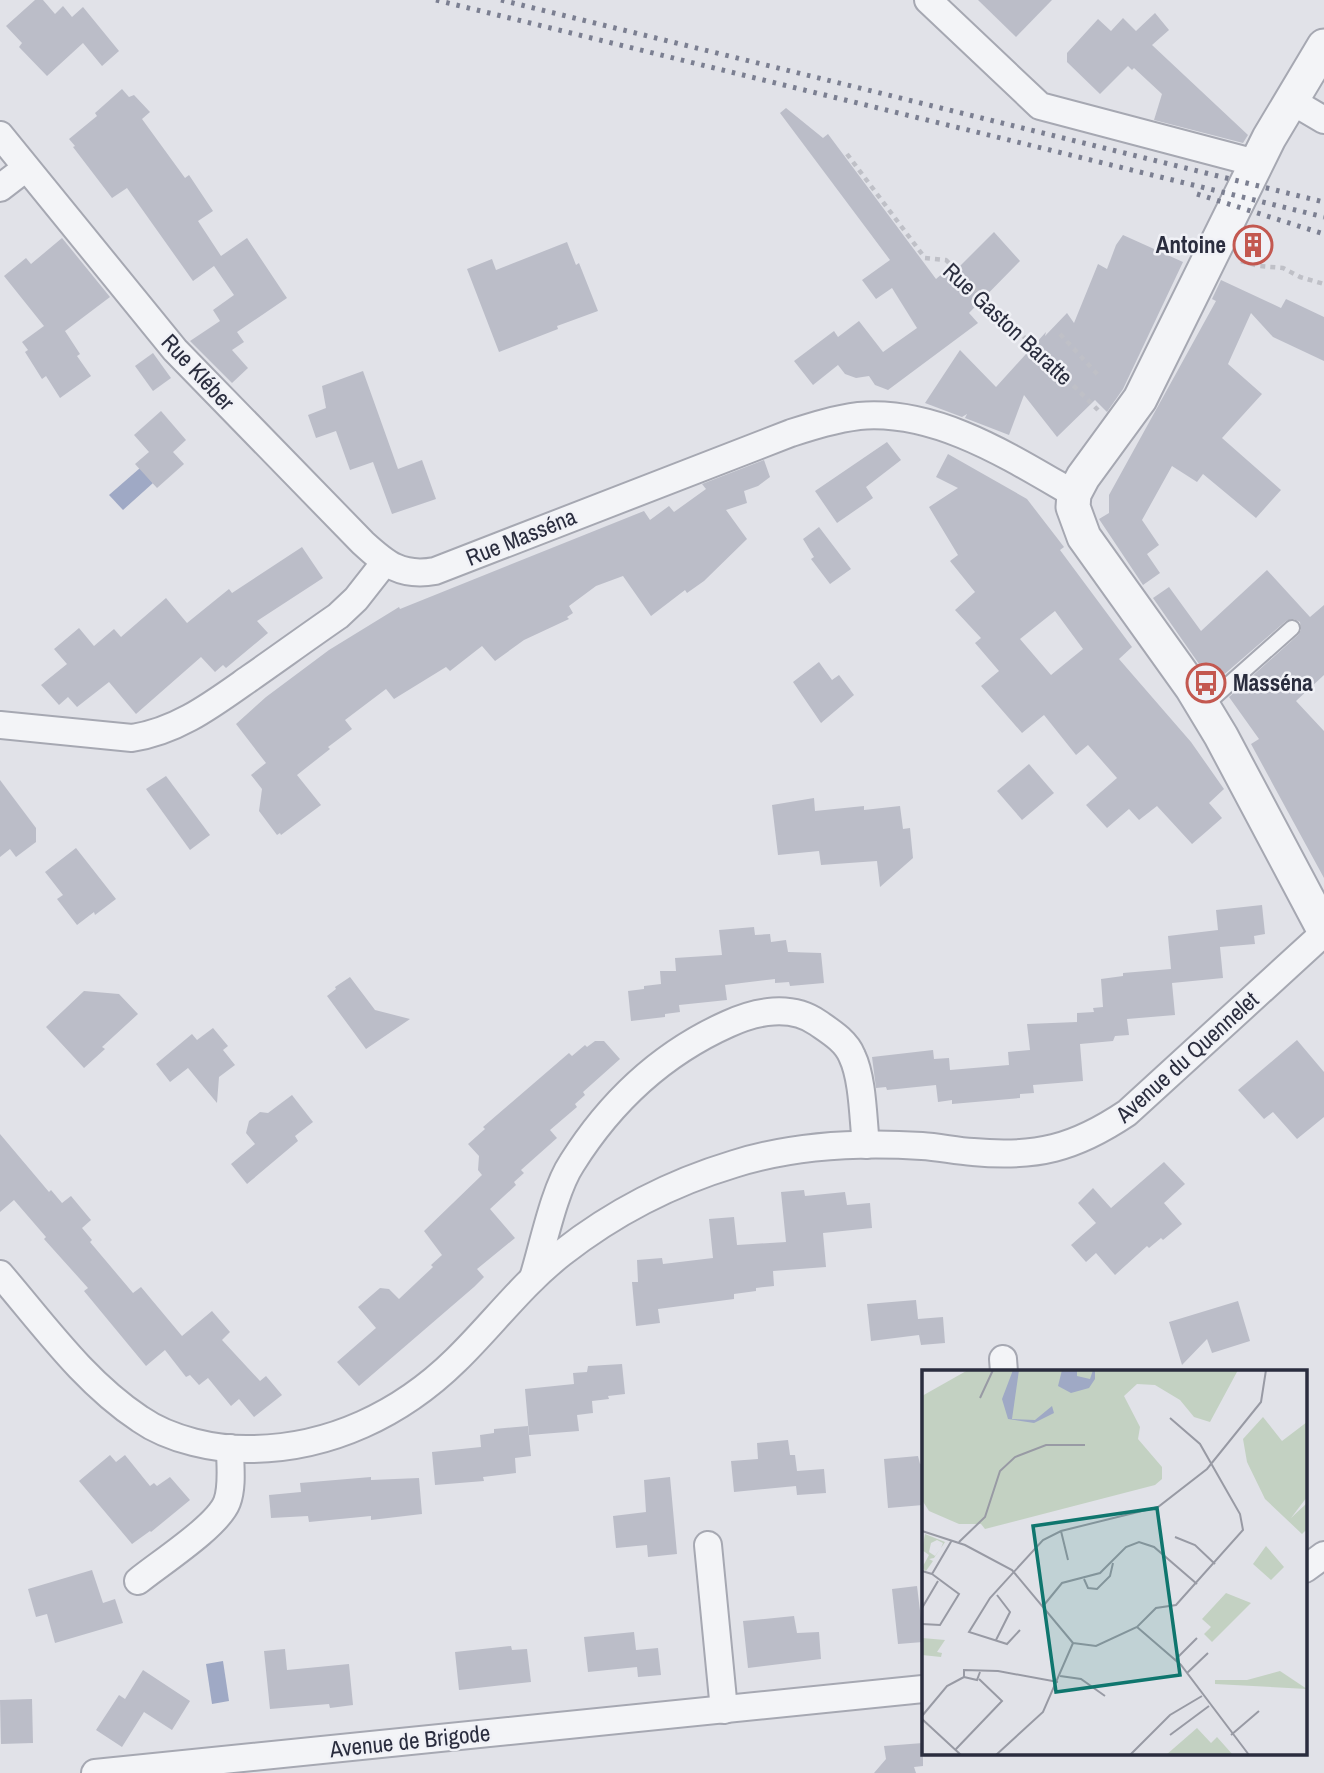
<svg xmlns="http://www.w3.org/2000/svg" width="1324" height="1773" font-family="'Archivo Narrow',sans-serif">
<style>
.water{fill:#9fa9c5}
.building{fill:#bbbdc8;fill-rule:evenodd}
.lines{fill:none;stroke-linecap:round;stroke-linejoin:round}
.service-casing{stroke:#a6a8b2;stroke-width:18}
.minor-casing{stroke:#a6a8b2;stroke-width:30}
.tertiary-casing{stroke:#a6a8b2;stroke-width:37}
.path{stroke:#bfc0c7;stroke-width:4.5;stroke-dasharray:5 5;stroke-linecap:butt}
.service{stroke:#f3f4f7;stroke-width:14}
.minor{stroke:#f3f4f7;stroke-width:26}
.tertiary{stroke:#f3f4f7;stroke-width:33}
.rail{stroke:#7b7f91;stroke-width:5;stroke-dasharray:3.5 7;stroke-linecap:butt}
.labels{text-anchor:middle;stroke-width:5;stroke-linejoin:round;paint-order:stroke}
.poi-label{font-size:23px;font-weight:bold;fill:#2a2d3e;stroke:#f0f1f6;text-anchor:end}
.street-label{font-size:23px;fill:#2a2d3e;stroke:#f0f1f6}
.inset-road{fill:none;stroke:#989aa4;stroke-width:2}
.view{fill:#0f766e;fill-opacity:0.15;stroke:#0f766e;stroke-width:3.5}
.inset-edge{fill:none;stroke:#2a2d3e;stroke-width:3.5}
</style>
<rect width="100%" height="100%" fill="#e1e2e8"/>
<g class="water">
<polygon points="140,468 153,483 123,510 109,495"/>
<polygon points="223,1661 229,1701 212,1704 206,1664"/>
</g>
<g class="building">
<polygon points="35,0 43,0 55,14 63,6 72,17 83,7 119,51 102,66 83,43 47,76 19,47 22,43 6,26"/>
<polygon points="978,0 1052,0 1016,37"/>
<polygon points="1155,13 1169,30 1152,45 1248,135 1243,143 1154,120 1162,94 1134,68 1132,70 1128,66 1100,94 1067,62 1067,53 1098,19 1111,31 1123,18 1136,31"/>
<polygon points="122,89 129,97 134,95 150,112 142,119 185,178 189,175 213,211 198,221 221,256 247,238 287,298 237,332 244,342 232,350 248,368 232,383 190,341 220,321 213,310 234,295 214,266 193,281 127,188 112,198 73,147 75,146 69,139 97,116 95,113"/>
<polygon points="786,108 823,138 828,134 936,279 950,267 954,272 994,232 1020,261 969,313 978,323 888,390 875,385 869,376 856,378 845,374 838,365 813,385 794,361 834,331 838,337 859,321 883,352 917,328 892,288 876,299 862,280 890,260 780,113"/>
<polygon points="1123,235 1183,262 1123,389 1107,412 1095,400 1057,437 1024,395 1009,435 965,418 967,414 962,417 925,403 960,350 996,387 1046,332 1045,336 1067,313 1074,323 1098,264 1107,269 1116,245"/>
<polygon points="62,238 110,297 65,331 80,354 77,356 91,376 60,398 46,376 42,379 25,352 28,350 22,342 44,326 4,276 26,258 31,264"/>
<polygon points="567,242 576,265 579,263 598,311 557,326 558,329 499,352 467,269 492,259 496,270"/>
<polygon points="1221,280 1281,308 1286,299 1324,317 1324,361 1273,337 1251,313 1228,364 1262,394 1222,438 1281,490 1256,518 1203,474 1197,482 1172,466 1142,520 1159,545 1147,554 1160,573 1143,585 1099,519 1109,513 1109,495 1216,301 1212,299"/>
<polygon points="153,353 171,378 153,391 135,366"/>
<polygon points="363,371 398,469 422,460 436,499 392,514 373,462 350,470 336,431 316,438 308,415 326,408 322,386"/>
<polygon points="161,411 186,440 173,452 184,464 157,488 135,464 149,452 134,435"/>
<polygon points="887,442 901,460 866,487 873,498 837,523 815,491"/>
<path d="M948,454L1027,499L1064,547L1060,550L1132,647L1119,659L1191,742L1224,789L1209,803L1222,818L1192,844L1157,806L1139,820L1129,809L1107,828L1086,805L1117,778L1088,745L1076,755L1044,715L1022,733L981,686L999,671L975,643L981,638L955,610L975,592L950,561L958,555L929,507L958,488L936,477ZM1055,611L1083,649L1051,675L1020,639Z"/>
<polygon points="764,460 770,477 758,486 744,491 747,503 726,510 747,539 704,581 687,593 685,590 651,616 623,576 596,586 569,606 573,613 567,617 569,619 524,640 495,661 482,646 450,671 446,667 394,699 386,689 345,720 352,729 328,747 330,749 297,775 321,805 281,835 280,833 277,835 259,811 262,789 251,775 266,763 236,724 266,697 329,650 399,607 400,609 644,511 650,520 669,506 674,512 706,489 702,484"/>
<polygon points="819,527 851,569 830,584 811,559 814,557 803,539"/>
<polygon points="302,547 323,578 257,621 268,633 226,668 223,665 215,672 201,657 136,714 109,682 77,707 68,697 59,705 41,685 67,664 54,649 79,628 94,646 114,629 121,637 166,598 187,623 229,589 232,593"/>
<polygon points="1267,570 1310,617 1324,605 1324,675 1296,701 1324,731 1324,878 1251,744 1259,739 1229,697 1298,635 1301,630 1300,622 1294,619 1286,621 1213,684 1153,598 1169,587 1201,631"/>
<polygon points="819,662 832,680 839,675 854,695 821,723 793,682"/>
<polygon points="1029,764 1054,793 1022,820 997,791"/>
<polygon points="166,776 210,835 190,850 146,789"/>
<polygon points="0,780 36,828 36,842 16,857 10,849 0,857"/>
<polygon points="814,798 815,811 864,806 864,810 900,806 903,829 910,828 913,858 880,887 877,861 821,865 819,851 778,855 772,805"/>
<polygon points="76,848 116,899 95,915 94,912 77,925 57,899 63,895 45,872"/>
<polygon points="1262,905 1265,934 1254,936 1255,944 1220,947 1223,978 1172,983 1175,1015 1127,1019 1129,1035 1115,1036 1113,1041 1080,1044 1083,1081 1033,1085 1034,1093 1020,1094 1020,1098 952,1104 952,1100 938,1102 936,1085 887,1090 886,1087 876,1088 872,1057 933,1050 934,1059 949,1058 950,1070 1009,1065 1008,1052 1030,1050 1027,1024 1077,1022 1077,1013 1094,1012 1093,1008 1103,1007 1101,979 1123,976 1123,973 1171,969 1168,936 1218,930 1216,910"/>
<polygon points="754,927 755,935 770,934 771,942 786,940 788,952 821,953 824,983 790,986 789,982 775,983 775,979 725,985 727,1000 679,1005 680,1012 665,1014 665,1017 631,1021 628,991 644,989 644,986 661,984 660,971 676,971 675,958 722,955 719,930"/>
<polygon points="350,977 375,1010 410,1019 366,1049 327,996 336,989 335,987"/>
<polygon points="84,991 119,994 138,1014 102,1047 105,1049 84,1068 46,1027"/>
<polygon points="213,1028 228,1046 223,1050 235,1065 219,1077 217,1103 188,1068 170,1082 156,1064 192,1034 197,1040"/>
<polygon points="1297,1040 1324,1072 1324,1117 1297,1139 1273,1112 1264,1119 1238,1090"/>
<polygon points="595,1041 604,1041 620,1059 583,1092 585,1095 575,1104 577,1107 550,1130 557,1138 521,1170 524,1173 514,1182 516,1185 490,1209 515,1238 477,1269 484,1277 474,1287 359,1386 337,1362 376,1328 358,1307 380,1288 389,1289 399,1299 433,1267 431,1265 442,1255 424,1231 482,1175 478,1170 479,1156 468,1144 485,1129 483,1127 569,1053 572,1056 585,1045 587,1047"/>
<polygon points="292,1095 313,1122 295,1136 298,1141 247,1184 231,1164 255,1144 246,1133 249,1121 260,1112 268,1113"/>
<polygon points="0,1134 49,1192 51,1190 62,1203 71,1196 91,1220 82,1228 92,1240 90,1242 133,1293 141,1287 182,1336 212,1311 230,1332 222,1340 260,1381 266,1376 282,1395 254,1417 239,1399 231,1406 208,1378 199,1385 190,1375 186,1377 165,1350 146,1366 84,1291 88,1288 44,1239 46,1237 14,1200 0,1212"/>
<polygon points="1164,1162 1185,1184 1164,1203 1182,1224 1163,1240 1161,1238 1149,1248 1147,1246 1115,1275 1096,1253 1086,1262 1071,1245 1096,1223 1078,1203 1093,1188 1111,1208"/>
<polygon points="804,1190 805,1196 845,1192 847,1205 870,1203 872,1228 823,1233 826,1267 773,1271 774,1286 756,1288 756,1291 734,1294 734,1299 658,1309 660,1323 636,1326 632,1282 638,1282 637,1260 662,1258 663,1264 713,1258 709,1219 734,1217 737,1245 786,1242 781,1192"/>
<polygon points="916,1300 918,1319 943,1317 945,1343 921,1345 919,1335 871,1341 867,1304"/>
<polygon points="1238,1301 1250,1341 1212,1353 1207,1339 1182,1365 1169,1322"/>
<polygon points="622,1364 625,1394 608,1396 609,1399 592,1401 593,1413 577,1415 579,1431 529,1435 525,1389 574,1384 573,1373 587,1372 588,1366"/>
<polygon points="528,1426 531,1456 515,1458 516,1473 483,1477 484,1481 435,1485 432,1452 481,1447 480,1435 494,1433 494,1429"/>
<polygon points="788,1440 790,1455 795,1455 797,1471 824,1469 826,1493 797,1495 796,1486 734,1492 731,1461 758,1459 757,1443"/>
<polygon points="110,1455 116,1462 125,1455 150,1486 154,1483 157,1486 170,1477 190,1500 151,1532 150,1531 132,1544 79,1481"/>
<polygon points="918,1456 920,1464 923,1463 923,1505 888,1508 884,1459"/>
<polygon points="371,1477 371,1480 419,1478 422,1514 371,1520 371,1516 309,1522 308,1516 271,1518 269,1495 301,1492 300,1483"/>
<polygon points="670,1477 677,1554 648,1557 647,1545 616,1548 613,1516 646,1512 644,1480"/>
<polygon points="92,1570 103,1603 115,1599 123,1623 55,1643 47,1614 36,1617 28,1589"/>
<polygon points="917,1586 921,1619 923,1619 923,1642 898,1644 892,1589"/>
<polygon points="794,1616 797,1633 819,1632 821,1659 748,1668 743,1621"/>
<polygon points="634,1632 636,1650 658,1648 661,1675 638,1677 637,1667 588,1672 584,1637"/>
<polygon points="511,1646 512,1650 527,1649 531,1682 459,1690 455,1652"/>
<polygon points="285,1649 287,1670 349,1664 353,1705 330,1708 329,1704 270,1709 264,1651"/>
<polygon points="143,1670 190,1701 172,1730 144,1712 122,1747 96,1730 119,1695 125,1699"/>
<polygon points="32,1699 33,1743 1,1744 0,1700"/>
<polygon points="923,1743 923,1766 914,1767 916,1773 874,1773 886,1759 884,1746"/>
</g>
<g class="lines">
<defs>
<polyline id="service" points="1203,707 1292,628"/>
<g id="minor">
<polyline points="928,0 1040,106 1256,163"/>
<polyline points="1290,100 1324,120"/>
<path d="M0,135L175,350L363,543C386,564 401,577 435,571L791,433C813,426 835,419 859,416C936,409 1010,457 1074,494"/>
<polyline points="0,188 26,168"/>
<path d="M0,725L132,738C178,731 213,704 250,678C280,657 309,636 338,616L356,599L385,562"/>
<path d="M0,1274C43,1324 84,1382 140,1419C170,1440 216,1450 252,1449C330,1448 401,1414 456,1360C492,1325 522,1284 562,1253C613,1213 671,1183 734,1164C794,1145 859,1142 922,1146C939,1147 956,1151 973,1152C1036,1158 1075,1148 1127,1113L1324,933"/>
<path d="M533,1278C543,1246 554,1190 572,1163C611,1101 661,1054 728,1024C756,1011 791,1004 818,1023C831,1032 846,1041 852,1056C863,1079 863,1119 866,1145"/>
<polyline points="1003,1359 1004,1372"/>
<polyline points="708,1545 724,1710"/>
<polyline points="1305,1569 1324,1555"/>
<path d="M138,1581C160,1563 218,1526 227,1502C233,1486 230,1465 230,1448"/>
<polyline points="95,1773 923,1689"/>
</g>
<polyline id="tertiary" points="1324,46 1269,138 1140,399 1083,477 1074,494 1073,507 1084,537 1192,688 1221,736 1324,930"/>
</defs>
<use href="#service" class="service-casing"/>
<use href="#minor" class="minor-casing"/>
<use href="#tertiary" class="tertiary-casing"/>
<g class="path">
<polyline points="847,154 925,258 946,260 1098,410"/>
<polyline points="1241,261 1259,266 1283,268 1300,277 1324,284"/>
<polyline points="1060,334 1099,376"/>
</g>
<use href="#service" class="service"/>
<use href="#minor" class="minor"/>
<use href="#tertiary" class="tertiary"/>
<g class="rail">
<polyline points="436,0 1324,217"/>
<polyline points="501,0 1324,202"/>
<polyline points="1197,194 1324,234"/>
</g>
</g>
<defs>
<symbol id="building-ring" viewBox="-11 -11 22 22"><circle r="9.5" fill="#f0f1f6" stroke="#c35850" stroke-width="1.5"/><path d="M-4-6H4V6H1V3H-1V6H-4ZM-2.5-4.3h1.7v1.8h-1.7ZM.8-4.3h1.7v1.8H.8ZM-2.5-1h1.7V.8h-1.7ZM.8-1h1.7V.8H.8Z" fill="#c35850"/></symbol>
<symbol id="bus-ring" viewBox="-11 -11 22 22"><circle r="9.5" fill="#f0f1f6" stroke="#c35850" stroke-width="1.5"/><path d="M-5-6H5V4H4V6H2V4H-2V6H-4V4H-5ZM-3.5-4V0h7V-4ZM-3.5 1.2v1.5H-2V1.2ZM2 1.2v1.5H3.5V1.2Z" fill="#c35850"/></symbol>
</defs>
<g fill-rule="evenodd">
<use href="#building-ring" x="1231" y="223" width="44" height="44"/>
<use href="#bus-ring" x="1184" y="661" width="44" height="44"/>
</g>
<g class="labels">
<g class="poi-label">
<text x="1226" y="253">Antoine</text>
<text x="1233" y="691" text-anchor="start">Masséna</text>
</g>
<g class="street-label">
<text transform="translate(1008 324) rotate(43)" y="8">Rue Gaston Baratte</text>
<text transform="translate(198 372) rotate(47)" y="8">Rue Kléber</text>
<text transform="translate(521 537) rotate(-22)" y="8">Rue Masséna</text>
<text transform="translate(1187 1057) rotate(-42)" y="8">Avenue du Quennelet</text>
<text transform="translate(410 1741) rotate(-6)" y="8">Avenue de Brigode</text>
</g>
</g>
<g transform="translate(922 1370)">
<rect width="385" height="385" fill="#e1e2e8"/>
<path d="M46,0H316L288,52L272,47L258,30L233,15L215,14L202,26L218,57L216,69L240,97V109L233,115L63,159L59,154H37L7,141L0,130V26ZM341,47L360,71L385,52V127L369,148L385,133V159L380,164L343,129L325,92L321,69ZM3,164L23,172L19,178L21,173L15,170L9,173L7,182L13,186L18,179L12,188L7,189L11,191L4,201L0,198L7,185L0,180ZM344,176L362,197L349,210L331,194ZM304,223L329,233L290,272L282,264L289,257L280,249ZM0,268L23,270L15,282L20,283L19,287L0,285ZM358,301L385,319L293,314V310H325ZM275,358L289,373L295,367L311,385H244Z" fill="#c3d1c2"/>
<path d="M91,0H97L90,49L113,50L130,36L132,43L112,53L86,49L80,29ZM140,0H155V6L168,9L171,0H173V9L167,18L149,23L136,16Z" fill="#9fa9c5"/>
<path class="inset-road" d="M58,28L71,0M0,161L43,175L90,200L151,273M139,161L146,190M253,167L273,175L293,194M37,172L63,147L78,101L93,87L124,75H163M0,201L10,204L30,170M162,209L166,218L175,219L188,206L191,193M122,235L140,213L178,203L204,177L217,172L232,177L275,214M0,238L16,211M0,254L18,255L37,224L10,204M215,257L259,295L327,385M98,260L85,274L47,262L68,228L121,170L139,161L236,137L285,99L339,32L344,0M74,270L88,242L75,225M151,273L174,276L215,257L234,238L254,235L321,160L318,144L278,74L248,48M254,289L275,268M265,303L286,283M138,306L159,309L183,326M42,307V300L76,301L136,312M42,307L55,310L58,302M0,346L25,316L42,307M0,349L39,385M248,365L287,336M309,365L337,341M34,379L80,331L57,309M74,385L121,342L151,273M208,385L248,345L280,326"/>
<path class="view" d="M235,138L258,305L134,322L111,156Z"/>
<rect width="385" height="385" class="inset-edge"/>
</g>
</svg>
